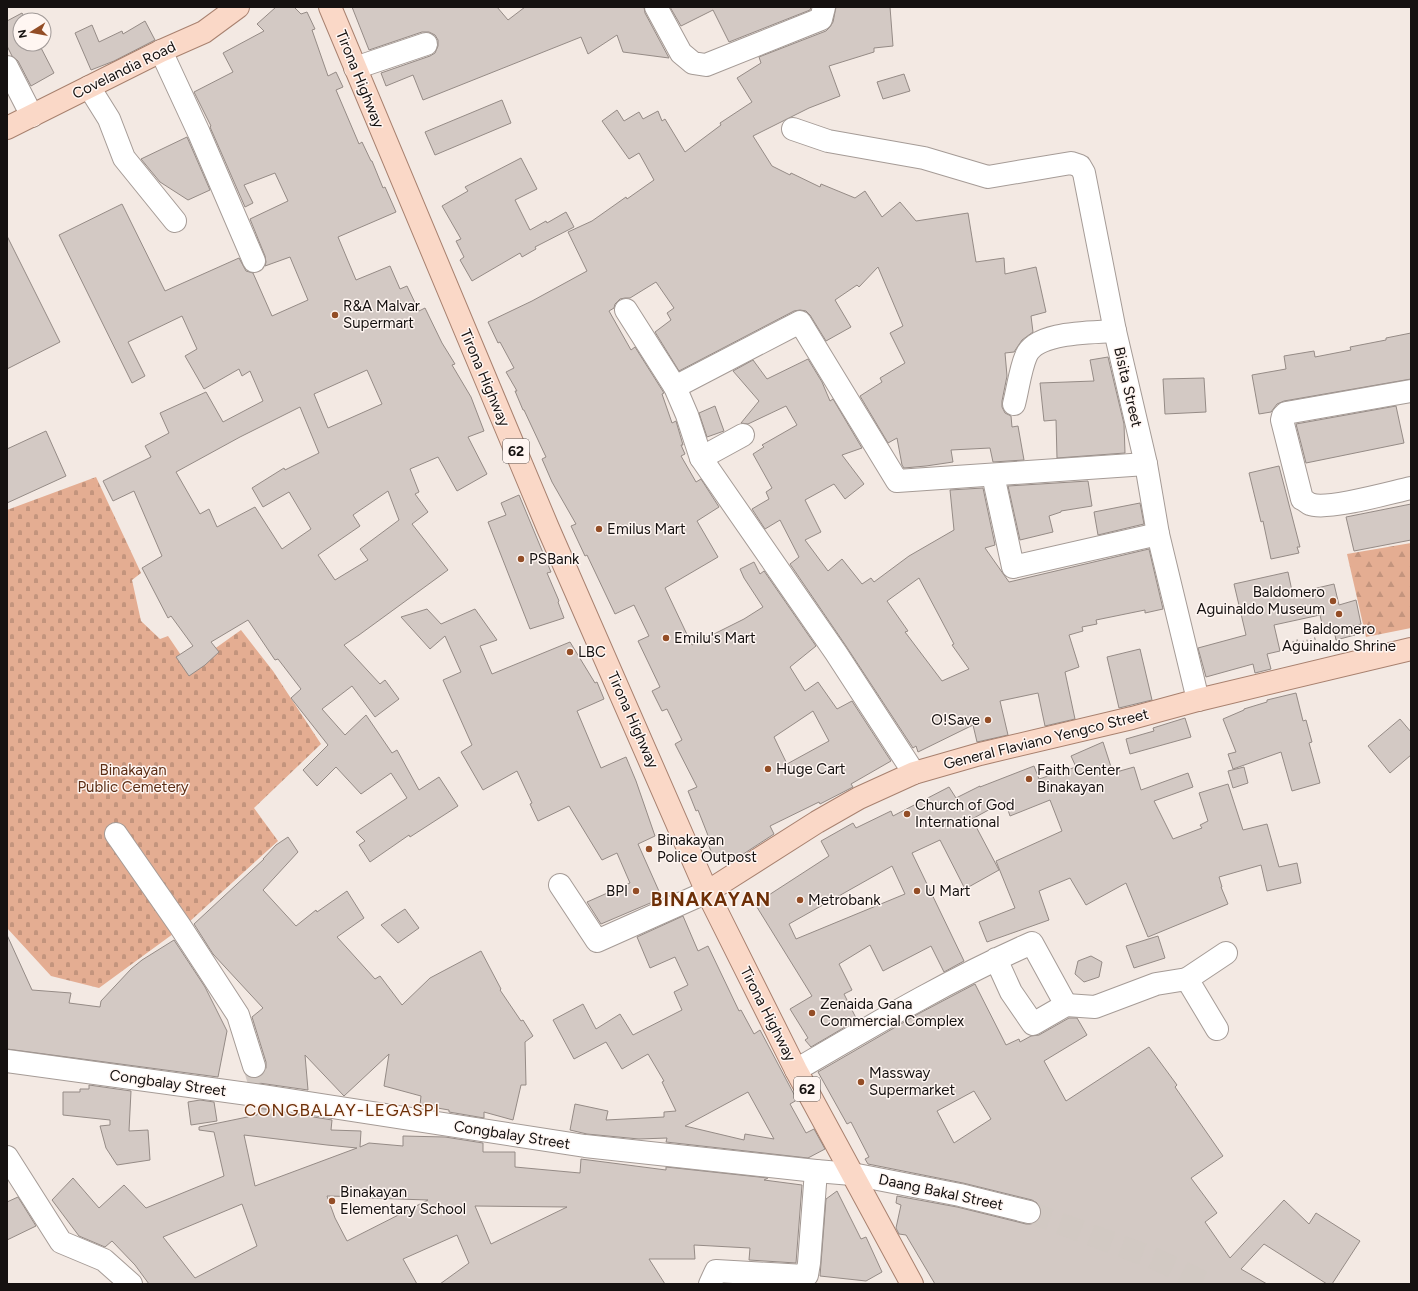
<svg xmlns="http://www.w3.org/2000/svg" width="1418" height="1291" font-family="Figtree,sans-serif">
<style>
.forest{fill:url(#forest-firs)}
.cemetery{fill:url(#cemetery-stones)}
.building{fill:#d3c9c4;stroke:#958b86;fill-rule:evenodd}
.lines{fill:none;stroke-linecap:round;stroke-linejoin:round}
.minor-tunnel{stroke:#d2c9c3;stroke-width:22;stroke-dasharray:22 11;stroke-linecap:butt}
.minor-casing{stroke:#a59b96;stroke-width:24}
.major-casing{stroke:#a8816f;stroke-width:24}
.path{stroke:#8e8783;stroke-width:2.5;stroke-dasharray:1 3;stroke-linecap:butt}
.minor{stroke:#fff;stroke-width:22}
.major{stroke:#fad8c7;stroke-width:22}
.poi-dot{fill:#934d26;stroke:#fff6f2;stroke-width:1.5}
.labels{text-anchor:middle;stroke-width:3;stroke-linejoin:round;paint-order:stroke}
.shield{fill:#fff6f2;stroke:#5b5654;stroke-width:1}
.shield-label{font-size:14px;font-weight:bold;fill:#151110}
.street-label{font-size:15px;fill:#151110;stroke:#fff6f2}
.poi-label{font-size:15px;fill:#151110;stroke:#fff6f2;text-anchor:start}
.park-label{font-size:15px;fill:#5b2d14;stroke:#fff6f2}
.quarter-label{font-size:17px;letter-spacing:1px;fill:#6d2f07;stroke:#fff6f2}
.district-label{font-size:19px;font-weight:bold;letter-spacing:1px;fill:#6d2f07;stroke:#fff6f2}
</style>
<defs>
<pattern id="forest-firs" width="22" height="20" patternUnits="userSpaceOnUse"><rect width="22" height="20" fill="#e4ad92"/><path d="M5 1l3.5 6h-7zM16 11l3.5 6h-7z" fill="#c3947d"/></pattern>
<pattern id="cemetery-stones" width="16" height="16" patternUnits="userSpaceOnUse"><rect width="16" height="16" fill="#e4ad92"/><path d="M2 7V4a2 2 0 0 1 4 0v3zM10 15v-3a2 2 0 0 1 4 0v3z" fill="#c3947d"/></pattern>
</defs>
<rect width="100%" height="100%" fill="#f3e9e3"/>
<polygon class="forest" points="1411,543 1411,628 1366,637 1347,554"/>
<polygon class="cemetery" points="96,477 141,573 132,580 141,621 160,639 168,636 189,667 241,630 273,671 321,744 254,808 278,841 188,923 99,988 51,976 7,928 7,510"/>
<g class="building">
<path d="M276,7H294L301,14L307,12L315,29L312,30L328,76L336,72L343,87L336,90L359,144L362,142L371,161H372L383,188L385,187L396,212L338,237L356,280L390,266L400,289L407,286L419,311L425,308L442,343L455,364L452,365L471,397L484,431L468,437L487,474L457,491L438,457L410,469L419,492L415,494L428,512L412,524L448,570L359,635L344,645L380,684L385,680L399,699L375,717L352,686L322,709L345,735L366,715L392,753L397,750L419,790L439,777L458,806L410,837L409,835L370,862L359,845L365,841L356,832L407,798L391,773L361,794L336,767L317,786L303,770L328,745L291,698L301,689L278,659L275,660L248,620L211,642L219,652L205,665L189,676L176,657L193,646L171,616L168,618L142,568L162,556L134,491L113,501L103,481L151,457L145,446L169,433L160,413L206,392L223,422L263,401L250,371L242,376L239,369L204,389L185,356L197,349L182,316L128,342L145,376L132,383L59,235L122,204L165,291L239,258L246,271L253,273L272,316L308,300L290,257L265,266L266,262L265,256L250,219L288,201L275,173L244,185L253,203L245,207L210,127L211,126L194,92L233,72L223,53L264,31L257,24ZM367,370L382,404L328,428L314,394ZM300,407L319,453L285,470L284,468L252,488L263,507L289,492L311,529L282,549L255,507L217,527L209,509L200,514L176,472L240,437ZM388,491L399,520L360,549L368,560L335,580L318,555L360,526L353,515Z"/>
<polygon points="352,7 497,7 508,20 525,7 644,7 645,13 669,58 623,52 617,35 588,54 581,37 423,100 413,75 386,86 381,73 430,56 435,53 438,46 438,40 435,35 429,32 422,32 369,50"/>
<polygon points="670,7 811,7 810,10 729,42 713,10 681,26"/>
<path d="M836,7H890L893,46L874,48V52L829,66L840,96L809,108L753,136L772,166L790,175L791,173L820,187L821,184L855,198L865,191L882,217L900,202L916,221L968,213L976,262L1004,258L1005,274L1036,267L1046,312L1031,316L1033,332L1022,340L1014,352L1005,353L1007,376L1002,401V407L1005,413L1011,416L1012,427L1018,426L1024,460L993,462L990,448L951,450L953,462L926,466L904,468L902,465L897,438L888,443L860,396L882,382L880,378L905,363L890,333L903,326L878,267L859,287L857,285L835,300L851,327L826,341L810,315L806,311L800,310L794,311L679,371L655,332L671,320L667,313L674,308L656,282L630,298H625L620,299L615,304L614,308L609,311L631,350L635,347L664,393L662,394L672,423L676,421L683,445H681L685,454L681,456L696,482L701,479L719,507L697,521L718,557L665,588L692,645L744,619L763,607L744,578L740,569L754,562L760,574L764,571L816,646L790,667L805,691L818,682L837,709L852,701L891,761L851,784L853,787L820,804L819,802L770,826L774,834L728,864L713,856L706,839L709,838L698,810L696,811L688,791L697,787L675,744L682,740L667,709L662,711L652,691L660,687L638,641L649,636L634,605L615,614L587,555L585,556L571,526L576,524L552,482L542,459L546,457L524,410H523L515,391H517L506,372L514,368L500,342L498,343L488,322L532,301L587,271L568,232L592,221L626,197L627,199L654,180L639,153L629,159L602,121L617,110L624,121L639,112L643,119L658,111L662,121L665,119L685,152L721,125L720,123L752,102L737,78L761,63L759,57L826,31L830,27L833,22ZM813,711L829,741L787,764L774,737Z"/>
<polygon points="22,13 26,20 20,20 20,44 39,44 54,73 31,86 18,61 12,56 7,46 7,21"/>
<polygon points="145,21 155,40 114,61 91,70 75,33 92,25 99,42 122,31 123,34"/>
<polygon points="904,74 910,91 883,99 877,82"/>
<polygon points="502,100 511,123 435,155 425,132"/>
<polygon points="187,137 210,190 188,200 160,182 141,159"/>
<polygon points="521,158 537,189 515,200 530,230 546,221 547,223 566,212 574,227 535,247 536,249 522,257 520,253 472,281 460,260 464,257 456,241 461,239 442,206 468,191 465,187"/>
<polygon points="7,236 60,342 7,369"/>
<polygon points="1411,333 1411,379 1284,401 1277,404 1271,412 1259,414 1252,375 1286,369 1284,356 1314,351 1315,357 1351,350 1350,347 1386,340 1386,338"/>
<polygon points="1108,357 1124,424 1125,453 1057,458 1056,420 1044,421 1040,383 1094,381 1090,360"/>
<path d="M808,359L822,382L830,401L833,399L862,448L842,455L864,484L845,499L834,484L805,500L821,532L805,540L828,571L842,559L862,584L871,578L874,582L909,556L954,530L950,490L983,488L995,545L985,548L1009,582L1149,549L1163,609L1145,613V610L1096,620L1097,624L1082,627L1083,631L1069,635L1079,667L1065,672L1075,719L1045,726L1038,693L1000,701L1008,735L977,742L973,725L918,752L916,746L913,748L846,646L790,564L799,557L780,520L765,529L752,509L769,499L766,492L772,488L753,454L764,447L762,445L797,425L786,406L748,424L741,423L759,401L733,371L753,360L767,379ZM919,578L954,644L952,645L969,669L942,681L905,632L908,631L887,601Z"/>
<polygon points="1204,378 1206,412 1165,414 1163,379"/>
<polygon points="715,406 724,431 707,437 699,413"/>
<polygon points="1396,406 1404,443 1306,463 1296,424"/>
<polygon points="46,431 66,476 7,503 7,449"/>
<polygon points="1279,466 1300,547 1297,547 1299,553 1271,559 1263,521 1261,522 1249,473"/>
<polygon points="1088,481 1092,506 1061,511 1061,512 1049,516 1053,532 1020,540 1008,486"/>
<polygon points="519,495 551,572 547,573 559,601 558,602 564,618 530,629 488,522 506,515 501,503"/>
<polygon points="1140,503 1144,524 1098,535 1094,512"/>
<polygon points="1411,504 1411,540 1354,551 1346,517"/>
<polygon points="1288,572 1292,591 1299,590 1300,592 1334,584 1339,605 1356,600 1361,624 1353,626 1355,635 1336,640 1334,630 1324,632 1320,615 1274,625 1280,651 1267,654 1271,669 1255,673 1253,664 1206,677 1198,648 1246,635 1234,584"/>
<polygon points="427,609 441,624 475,609 497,640 480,646 492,674 570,642 595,683 597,682 604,699 577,711 601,768 626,757 636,781 655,836 638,844 662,898 601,924 587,902 630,883 617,853 602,860 569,806 538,821 530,804 532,803 517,771 483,790 461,752 472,745 443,680 461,672 445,636 430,649 401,617"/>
<polygon points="1140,649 1152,700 1119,708 1107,657"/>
<polygon points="1296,693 1303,721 1306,720 1312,742 1309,743 1320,783 1292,791 1281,752 1233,769 1228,754 1236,752 1223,719 1244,710 1244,709 1267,702 1267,700"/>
<polygon points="1185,718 1191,737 1130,754 1126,739 1154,731 1153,728"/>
<polygon points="1400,719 1411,732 1411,755 1390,773 1368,746"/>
<path d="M1103,742L1113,773L1134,767L1141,790L1188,773L1193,787L1154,801L1173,839L1202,828L1200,825L1208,821L1199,793L1228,784L1243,830L1267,824L1279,867L1297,863L1301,883L1267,891L1261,865L1219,877L1222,887H1221L1228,904L1148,937L1126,883L1086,905L1070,878L1039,891L1049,920L987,942L979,922L1015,908L996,861L1062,831L1050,800L1010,816L1005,801L972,819L999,870L965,889L940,840L912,853L964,961L944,972L931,946L883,971L870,945L839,964L852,990L844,994L857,1020L811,1047L805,1040L808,1038L790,1009L812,996L755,904L829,856L821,841L853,823L856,828L891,811L893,816L949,787L956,798L980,786V787L1034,766L1039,779L1076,767L1071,756ZM892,866L905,894L796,939L789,924Z"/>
<polygon points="1244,767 1248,783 1233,788 1228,771"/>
<polygon points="288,837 298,852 263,890 296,926 316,910 317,912 347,891 364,918 337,937 375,979 380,976 402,1005 430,978 481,951 501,989 500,990 521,1021 523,1020 533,1036 525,1042 526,1085 521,1085 513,1120 484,1112 484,1118 449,1112 449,1110 420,1105 421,1096 384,1086 389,1054 344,1096 305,1055 308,1090 252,1082 250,1077 258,1078 263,1074 266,1068 266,1062 252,1017 263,1008 213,954 194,924 264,859 263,859 276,845"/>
<polygon points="405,909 419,928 398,943 381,925"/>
<path d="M683,916L698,951L708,946L739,1011L741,1010L754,1034L760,1030L797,1100L790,1104L806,1133L814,1129L825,1149L808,1158L666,1142L667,1138L639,1139L587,1134L570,1130L575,1104L608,1111L606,1120L664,1117V1112L676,1111L662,1082L664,1081L648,1054L622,1069L606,1042L574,1059L553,1020L583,1004L596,1029L620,1014L633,1035L682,1010L674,992L688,985L675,957L650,968L637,937ZM748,1092L774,1139L745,1134L744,1140L685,1126Z"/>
<polygon points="7,935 32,990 71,993 69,1003 100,1007 101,1001 131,969 142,960 174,940 205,987 227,1031 218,1077 7,1049"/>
<polygon points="1158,936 1165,958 1134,968 1126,946"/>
<polygon points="1091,956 1102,962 1099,977 1084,982 1075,974 1078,961"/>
<path d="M975,984L1006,1045L1019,1039L1020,1042L1031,1036L1039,1035L1069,1018H1077L1087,1035L1044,1061L1066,1101L1149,1047L1177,1085L1175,1087L1223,1156L1191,1178L1217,1213L1205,1222L1230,1258L1284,1200L1309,1224L1316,1213L1360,1241L1332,1284H1327L1264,1244L1241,1269L1267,1284H935L906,1235L899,1234L896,1228L901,1205L896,1203L897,1196L957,1207L1026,1224H1033L1038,1220L1041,1215V1208L1037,1203L1032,1200L963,1183L868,1164L865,1159L869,1157L851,1122L847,1124L818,1072L918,1014ZM974,1091L991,1119L954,1143L937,1111Z"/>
<polygon points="89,1085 131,1091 129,1131 148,1130 150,1160 117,1165 106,1148 100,1126 110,1125 110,1120 63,1115 63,1092 80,1092 80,1089 89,1089"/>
<polygon points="200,1100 214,1102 217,1121 191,1125 188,1102"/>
<path d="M258,1108L332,1120L331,1130L361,1131L360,1147L369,1143L403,1146V1136L445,1137L483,1143V1152H515V1167L580,1173L581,1159L666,1170V1167L768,1178L764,1180L802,1185L796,1263L749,1260L750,1248L694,1245L695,1259H649L665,1284H440L469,1263L457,1235L403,1259L417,1284H149L135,1265L112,1241L105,1247L79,1236L52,1200L73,1178L99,1208L124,1185L146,1208L224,1176L214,1132L199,1130V1127L257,1115ZM244,1135L327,1145L357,1148L255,1186ZM327,1196L368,1197V1198L428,1200L347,1241L335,1218ZM242,1204L257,1246L195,1278L163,1237ZM475,1206L567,1207L491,1244Z"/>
<polygon points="837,1191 861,1239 866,1237 882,1272 866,1281 820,1276 826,1199"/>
<polygon points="18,1197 36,1226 7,1240 7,1202"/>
</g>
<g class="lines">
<g class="minor-tunnel">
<polyline points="254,1066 259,1083"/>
<polyline points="1029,1212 1153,1258 1208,1284"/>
</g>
<defs>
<g id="minor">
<polyline points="656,7 681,53 693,63 706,65 821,19 824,7"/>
<polyline points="161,51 199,133 254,261"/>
<polyline points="7,67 32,116"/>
<polyline points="355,68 426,44"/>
<polyline points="89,87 109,119 124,158 175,221"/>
<polyline points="793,129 828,141 924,158 988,177 1071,163 1080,166 1084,173 1115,331 1146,464 1158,534 1198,700"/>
<polyline points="626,310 675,387 687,415 701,458 836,653 914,773"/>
<polyline points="675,387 800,322 897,481 1146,464"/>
<path d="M1411,391L1286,413L1283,416L1282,420L1302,499C1305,500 1307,503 1310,504C1326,511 1392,492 1411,488"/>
<path d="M1014,404C1018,389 1020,370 1026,356C1036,331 1092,333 1115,331"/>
<polyline points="701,458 743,435"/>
<polyline points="993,475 1013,567 1158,534"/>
<polyline points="116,834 180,926 238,1015 254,1066"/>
<polyline points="560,885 597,941 707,892"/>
<polyline points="1187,979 1226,953"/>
<polyline points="1066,1005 1095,1007 1156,984 1187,979 1217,1029"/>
<polyline points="7,1061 262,1096 585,1146 816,1171 852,1174 960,1195 1029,1212"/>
<path d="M796,1070C873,1025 950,979 1032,943L1066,1005L1033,1024L1011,992L996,959"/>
<polyline points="7,1157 61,1242 104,1260 131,1284"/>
<polyline points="710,1284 716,1271 805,1276 807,1275 809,1263 816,1171"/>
</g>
<g id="major">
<polyline points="330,7 548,528 707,892 796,1070 912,1284"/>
<polyline points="7,128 161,51 204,32 238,7"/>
<polyline points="707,892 817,822 859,798 914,773 980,754 1132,718 1198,700 1411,649"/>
</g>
</defs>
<use href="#minor" class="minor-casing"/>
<use href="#major" class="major-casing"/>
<g class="path">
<circle cx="1296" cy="643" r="2.5"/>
<polyline points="1299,643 1317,638"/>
</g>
<use href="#minor" class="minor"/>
<use href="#major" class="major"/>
</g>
<g class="poi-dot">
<circle cx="335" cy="315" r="4"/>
<circle cx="599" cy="529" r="4"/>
<circle cx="521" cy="559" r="4"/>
<circle cx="1333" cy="601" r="4"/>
<circle cx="1339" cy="614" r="4"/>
<circle cx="666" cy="638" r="4"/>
<circle cx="570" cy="652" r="4"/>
<circle cx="988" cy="720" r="4"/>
<circle cx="768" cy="769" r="4"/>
<circle cx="1029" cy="779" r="4"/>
<circle cx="907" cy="814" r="4"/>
<circle cx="649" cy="849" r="4"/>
<circle cx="636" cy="891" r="4"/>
<circle cx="917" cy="891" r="4"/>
<circle cx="800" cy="900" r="4"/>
<circle cx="812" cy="1013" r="4"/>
<circle cx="861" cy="1082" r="4"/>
<circle cx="332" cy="1201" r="4"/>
</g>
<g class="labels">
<g class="shield">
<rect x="503" y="439" width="26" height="24" rx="3"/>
<rect x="794" y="1077" width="26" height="24" rx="3"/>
</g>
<g class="shield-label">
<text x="516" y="456">62</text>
<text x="807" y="1094">62</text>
</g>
<g class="street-label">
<text transform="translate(124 70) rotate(-26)" y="5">Covelandia Road</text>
<text transform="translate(360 79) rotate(68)" y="5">Tirona Highway</text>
<text transform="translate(485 378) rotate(67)" y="5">Tirona Highway</text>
<text transform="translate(1128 387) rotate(77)" y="5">Bisita Street</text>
<text transform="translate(633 720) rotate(66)" y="5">Tirona Highway</text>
<text transform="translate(1046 739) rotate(-14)" y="5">General Flaviano Yengco Street</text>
<text transform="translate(768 1014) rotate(63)" y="5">Tirona Highway</text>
<text transform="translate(168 1083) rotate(8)" y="5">Congbalay Street</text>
<text transform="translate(512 1135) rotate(9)" y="5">Congbalay Street</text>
<text transform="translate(941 1192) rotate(12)" y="5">Daang Bakal Street</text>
</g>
<g class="poi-label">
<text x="343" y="311">R&amp;A Malvar<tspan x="343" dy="17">Supermart</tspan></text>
<text x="607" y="534">Emilus Mart</text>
<text x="529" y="564">PSBank</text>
<text x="1325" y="597" text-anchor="end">Baldomero<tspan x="1325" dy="17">Aguinaldo Museum</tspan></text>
<text x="1339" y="634" text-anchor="middle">Baldomero<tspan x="1339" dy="17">Aguinaldo Shrine</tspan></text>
<text x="674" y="643">Emilu's Mart</text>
<text x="578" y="657">LBC</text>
<text x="980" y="725" text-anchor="end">O!Save</text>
<text x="776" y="774">Huge Cart</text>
<text x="1037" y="775">Faith Center<tspan x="1037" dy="17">Binakayan</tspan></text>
<text x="915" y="810">Church of God<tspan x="915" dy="17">International</tspan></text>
<text x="657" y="845">Binakayan<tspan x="657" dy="17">Police Outpost</tspan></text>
<text x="628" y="896" text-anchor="end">BPI</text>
<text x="925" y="896">U Mart</text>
<text x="808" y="905">Metrobank</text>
<text x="820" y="1009">Zenaida Gana<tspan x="820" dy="17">Commercial Complex</tspan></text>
<text x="869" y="1078">Massway<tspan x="869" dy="17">Supermarket</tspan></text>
<text x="340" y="1197">Binakayan<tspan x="340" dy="17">Elementary School</tspan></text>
</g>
<g class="park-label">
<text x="133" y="775">Binakayan<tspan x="133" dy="17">Public Cemetery</tspan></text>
</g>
<g class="quarter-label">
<text x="342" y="1116">CONGBALAY-LEGASPI</text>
</g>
<g class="district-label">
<text x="711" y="906">BINAKAYAN</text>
</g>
</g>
<rect width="1418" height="1291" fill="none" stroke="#151110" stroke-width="16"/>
<g transform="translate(32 32) rotate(259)"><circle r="19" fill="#fff6f2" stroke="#a19a98"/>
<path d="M0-3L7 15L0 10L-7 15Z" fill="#934d26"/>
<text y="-6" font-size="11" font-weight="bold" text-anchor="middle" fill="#151110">N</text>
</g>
</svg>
